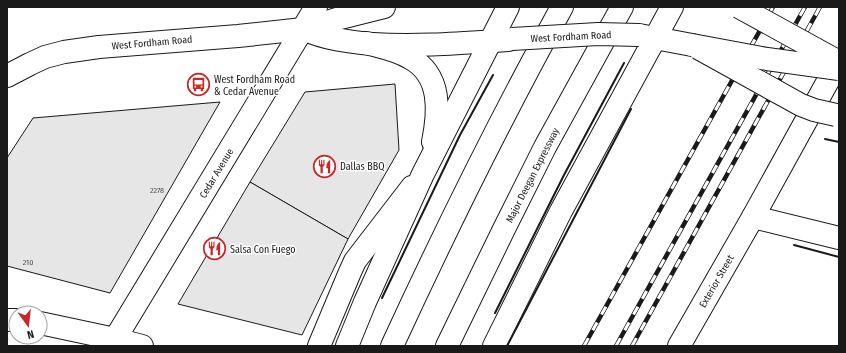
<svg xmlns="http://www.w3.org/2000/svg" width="846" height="353" font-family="'Fira Sans Condensed',sans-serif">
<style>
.building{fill:#e6e6e6;stroke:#1a1a1a}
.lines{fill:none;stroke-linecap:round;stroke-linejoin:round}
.minor-casing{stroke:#1a1a1a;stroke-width:24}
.primary-casing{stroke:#1a1a1a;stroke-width:24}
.motorway-casing{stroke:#1a1a1a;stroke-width:24}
.minor{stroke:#fff;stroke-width:22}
.primary{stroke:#fff;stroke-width:22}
.motorway{stroke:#fff;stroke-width:22}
.rail-casing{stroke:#1a1a1a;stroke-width:4.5}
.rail{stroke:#fff;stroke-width:3;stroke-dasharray:9;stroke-linecap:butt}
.minor-bridge-casing{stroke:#1a1a1a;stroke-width:24;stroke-linecap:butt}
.primary-bridge-casing{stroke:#1a1a1a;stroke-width:24;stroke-linecap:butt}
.minor-bridge{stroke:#fff;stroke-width:22}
.primary-bridge{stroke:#fff;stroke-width:22}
.wall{stroke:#1a1a1a;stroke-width:2}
.labels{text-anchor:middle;stroke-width:3;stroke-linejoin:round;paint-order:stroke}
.number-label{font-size:8px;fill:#4d4d4d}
.street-label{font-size:10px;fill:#1a1a1a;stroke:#fff}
.poi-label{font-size:10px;fill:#1a1a1a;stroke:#fff;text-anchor:start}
</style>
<rect width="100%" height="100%" fill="#fff"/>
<g class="building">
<polygon points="395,84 399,150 348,239 250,182 305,92"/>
<polygon points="220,102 110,293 7,266 7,158 33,118"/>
<polygon points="250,182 348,239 302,335 178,304"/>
</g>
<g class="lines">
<defs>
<g id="minor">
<polyline points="753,217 839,238"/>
<polyline points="7,320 16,320"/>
<polyline points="40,323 115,339 142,346"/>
<polyline points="115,339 316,7"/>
<polyline points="319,346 350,272 355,261 412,187"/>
<polyline points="679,346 753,217 839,61"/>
</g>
<g id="primary">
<path d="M303,29C325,39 349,42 372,44C418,47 463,43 508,40"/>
<polyline points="639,35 692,45"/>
<polyline points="7,76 30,64 45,57 64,52 99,47 238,36 303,29 340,18 384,7"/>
</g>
<g id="motorway">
<path d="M366,43C381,47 397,50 410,58C442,75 439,112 433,142"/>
<polyline points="347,346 365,302 423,174 508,7"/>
<path d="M392,346C445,231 501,118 562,7"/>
<polyline points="447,346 504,229 545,147 622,7"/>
<polyline points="494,346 561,211 672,7"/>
</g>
</defs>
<use href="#minor" class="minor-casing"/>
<use href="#primary" class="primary-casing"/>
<use href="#motorway" class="motorway-casing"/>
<use href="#minor" class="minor"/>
<use href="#primary" class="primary"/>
<use href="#motorway" class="motorway"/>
<defs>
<g id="rail">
<polyline points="584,346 773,7"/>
<polyline points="616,346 805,7"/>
<polyline points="632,346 820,7"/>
</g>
</defs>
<use href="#rail" class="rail-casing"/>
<use href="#rail" class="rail"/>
<defs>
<polyline id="minor-bridge" points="698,48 801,105 814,110 836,115"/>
<g id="primary-bridge">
<polyline points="739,7 839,62"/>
<polyline points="512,39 598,34 639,35"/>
<polyline points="692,45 767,59 839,69"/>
</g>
</defs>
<use href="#minor-bridge" class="minor-bridge-casing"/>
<use href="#primary-bridge" class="primary-bridge-casing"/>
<use href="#minor-bridge" class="minor-bridge"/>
<use href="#primary-bridge" class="primary-bridge"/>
<g class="wall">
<polyline points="825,139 839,142"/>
<polyline points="794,245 839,257"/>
<polyline points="382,298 460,135 493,75"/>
<polyline points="495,313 564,175 624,63"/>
<polyline points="507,346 631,109"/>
</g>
</g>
<defs>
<symbol id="bus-ring" viewBox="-11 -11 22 22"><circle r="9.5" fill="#fff" stroke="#c62828" stroke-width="1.5"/><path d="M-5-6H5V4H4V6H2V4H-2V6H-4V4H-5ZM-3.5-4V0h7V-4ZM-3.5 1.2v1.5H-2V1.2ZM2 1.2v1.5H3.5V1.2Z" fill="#c62828"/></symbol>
<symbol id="restaurant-ring" viewBox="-11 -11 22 22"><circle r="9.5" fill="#fff" stroke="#c62828" stroke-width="1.5"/><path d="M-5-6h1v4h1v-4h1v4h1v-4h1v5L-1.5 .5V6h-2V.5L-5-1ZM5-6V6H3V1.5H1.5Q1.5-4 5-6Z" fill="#c62828"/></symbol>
</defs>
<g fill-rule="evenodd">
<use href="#bus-ring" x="186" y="72" width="25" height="25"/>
<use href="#restaurant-ring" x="312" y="154" width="25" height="25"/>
<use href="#restaurant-ring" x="202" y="236" width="25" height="25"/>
</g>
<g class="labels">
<g class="number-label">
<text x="157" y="193">2278</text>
<text x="28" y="265">210</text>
</g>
<g class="street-label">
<text transform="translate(571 36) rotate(-3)" y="4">West Fordham Road</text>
<text transform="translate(152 42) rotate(-5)" y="4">West Fordham Road</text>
<text transform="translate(216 173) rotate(-59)" y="4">Cedar Avenue</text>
<text transform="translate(532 175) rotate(-63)" y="4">Major Deegan Expressway</text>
<text transform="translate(716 281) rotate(-60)" y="4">Exterior Street</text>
</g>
<g class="poi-label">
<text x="214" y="83">West Fordham Road<tspan x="214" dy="12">&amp; Cedar Avenue</tspan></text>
<text x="340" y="170">Dallas BBQ</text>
<text x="230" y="253">Salsa Con Fuego</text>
</g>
</g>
<rect width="846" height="353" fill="none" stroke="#1a1a1a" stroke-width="16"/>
<g transform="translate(28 325) rotate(165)"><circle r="19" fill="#ffffff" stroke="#a3a3a3"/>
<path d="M0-3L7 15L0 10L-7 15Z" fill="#c62828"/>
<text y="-6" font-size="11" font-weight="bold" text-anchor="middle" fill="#1a1a1a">N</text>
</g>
</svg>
